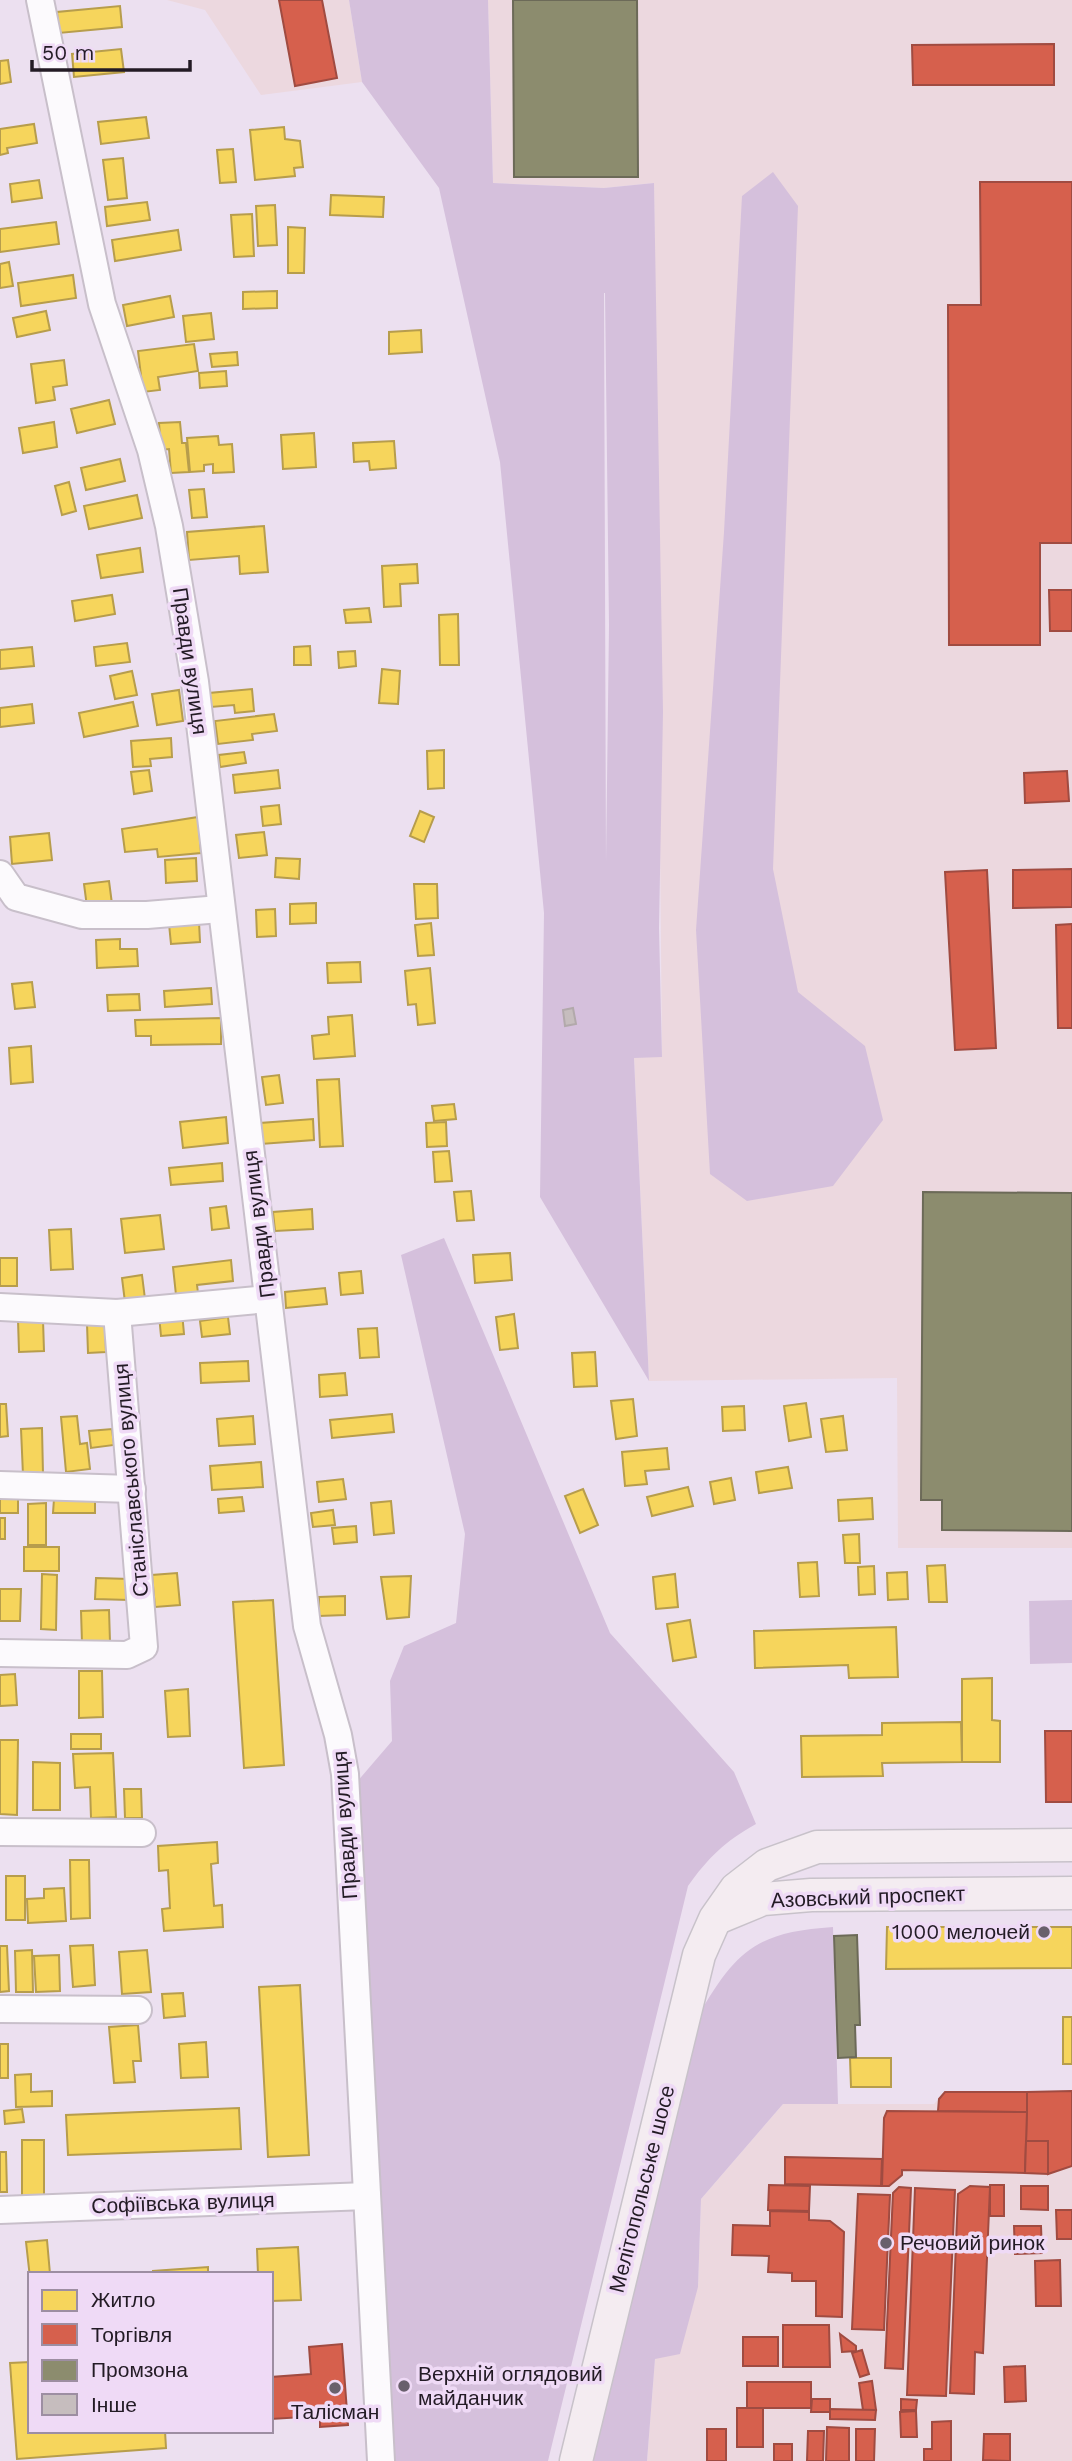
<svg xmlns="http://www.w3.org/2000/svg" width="1072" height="2461" font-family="'Work Sans',sans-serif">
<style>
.commercial{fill:#ecd8df}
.green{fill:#d5c0dc;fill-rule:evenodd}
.homes{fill:#f6d55c;stroke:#b79d4c;stroke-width:2}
.shops{fill:#d6604d;stroke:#a04b41;stroke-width:2}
.industry{fill:#8c8c6e;stroke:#6c6a58;stroke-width:2}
.building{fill:#c6bdbe;stroke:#b2a9ab;stroke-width:2}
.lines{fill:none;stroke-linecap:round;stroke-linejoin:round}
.minor-casing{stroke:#c8bfca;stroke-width:30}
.major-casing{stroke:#c8c2ca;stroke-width:35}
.minor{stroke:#fcfafd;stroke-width:26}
.major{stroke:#f4ecf1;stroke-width:32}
.poi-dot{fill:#69606c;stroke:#efdaf6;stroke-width:2.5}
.labels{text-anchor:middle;stroke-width:7;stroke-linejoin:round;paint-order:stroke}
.street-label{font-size:21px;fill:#231b25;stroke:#efdaf6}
.poi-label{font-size:21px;fill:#231b25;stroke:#efdaf6;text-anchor:start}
</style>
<rect width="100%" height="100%" fill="#ece0f0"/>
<g class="commercial">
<polygon points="167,0 349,0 362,82 261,95 205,10"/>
<polygon points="488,0 1072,0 1072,1548 898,1548 897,1378 649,1381 634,1057 662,1057 654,183 604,188 493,183"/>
<polygon points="1072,2091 1072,2461 647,2461 655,2359 698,2287 701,2199 783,2104 934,2104 945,2092"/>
</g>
<g class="green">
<path d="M349,0H488L493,183L604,188L654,183L663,712L659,928L662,1057L634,1058L649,1381L540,1197L544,913L500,462L439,188L362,82ZM605,293L609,625L606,863L604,293Z"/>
<polygon points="773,172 798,206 773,869 798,992 865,1046 883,1120 833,1186 747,1201 710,1174 696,930 724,532 742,196"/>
<path d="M444,1238L610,1633L734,1772L756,1824C725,1841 708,1858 688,1886L548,2461H388L356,1783L392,1741L390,1681L404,1646L456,1623L465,1534L401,1255Z"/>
<polygon points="1072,1600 1072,1663 1030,1664 1029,1601"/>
<path d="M833,1927L838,2104H783L701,2199L698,2287L680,2354L655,2359L647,2461H591L698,2016C736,1951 756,1932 833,1927Z"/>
</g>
<g class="homes">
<polygon points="120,6 122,27 59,33 57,12"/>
<polygon points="121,49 124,72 74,77 72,54"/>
<polygon points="8,60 11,82 0,84 0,61"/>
<polygon points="146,117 149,138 101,144 98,122"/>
<polygon points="34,124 37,143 7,148 8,153 0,155 0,129"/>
<polygon points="284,127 285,139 300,141 303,167 294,168 295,176 255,180 250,130"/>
<polygon points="233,149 236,182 220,183 217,150"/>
<polygon points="123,158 127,198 108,200 103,160"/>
<polygon points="39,180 42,198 12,202 10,184"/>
<polygon points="331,195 384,197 383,217 330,215"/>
<polygon points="147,202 150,220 107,226 105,207"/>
<polygon points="275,205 277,245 258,246 256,206"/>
<polygon points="252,214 254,256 234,257 231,215"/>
<polygon points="56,222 59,244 0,252 0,229"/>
<polygon points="288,227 305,228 304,273 288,273"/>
<polygon points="178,230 181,250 115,261 112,240"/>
<polygon points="9,262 13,286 0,288 0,264"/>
<polygon points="73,275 76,298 21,306 18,283"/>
<polygon points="277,291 277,308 243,309 243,292"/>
<polygon points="170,296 174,317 127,326 123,305"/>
<polygon points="46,311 50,330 17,337 13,318"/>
<polygon points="211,313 214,339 186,342 183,316"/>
<polygon points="421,330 422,352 389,354 389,332"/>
<polygon points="194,344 198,371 158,377 160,390 143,392 138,351"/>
<polygon points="237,352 238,365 212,367 210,354"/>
<polygon points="64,360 67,385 53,387 55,400 36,403 31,364"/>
<polygon points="226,371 227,386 200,388 199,373"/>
<polygon points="109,400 115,424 77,433 71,409"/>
<polygon points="54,422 57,447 23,453 19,428"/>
<polygon points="180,422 182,443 186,443 189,472 171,473 169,449 161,450 159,423"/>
<polygon points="314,433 316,467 283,469 281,435"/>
<polygon points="218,436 219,445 232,444 234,472 213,473 213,464 204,465 204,471 190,472 187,438"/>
<polygon points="394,441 396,468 370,470 369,461 354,462 353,443"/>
<polygon points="120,459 125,481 86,490 81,468"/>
<polygon points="69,482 76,511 62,515 55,486"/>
<polygon points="204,489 207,517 192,518 189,490"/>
<polygon points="137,495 142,518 89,529 84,506"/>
<polygon points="264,526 268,572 240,574 239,556 189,560 187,532"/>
<polygon points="140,548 143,572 101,578 97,555"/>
<polygon points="417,564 418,583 400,584 401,606 384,607 382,566"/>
<polygon points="112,595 115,614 75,621 72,601"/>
<polygon points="369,608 371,622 346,623 344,610"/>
<polygon points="458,614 459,665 440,665 439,615"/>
<polygon points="127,643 130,662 96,666 94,647"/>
<polygon points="310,646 311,665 294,665 294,647"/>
<polygon points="32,647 34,666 0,669 0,650"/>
<polygon points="355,651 356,666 339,668 338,652"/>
<polygon points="382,669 400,671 398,704 379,703"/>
<polygon points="132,671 137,695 115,699 110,676"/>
<polygon points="252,689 254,711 235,713 234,705 211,707 209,693"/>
<polygon points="179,690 183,721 157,725 152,694"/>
<polygon points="133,702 138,726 84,737 79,713"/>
<polygon points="32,704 34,723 0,727 0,708"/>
<polygon points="274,714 277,731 252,734 253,740 218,744 215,721"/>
<polygon points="171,738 172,757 150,759 151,766 133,767 131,741"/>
<polygon points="444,750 444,788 428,789 427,751"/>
<polygon points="244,752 246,763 220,767 219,755"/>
<polygon points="149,770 152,791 134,794 131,772"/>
<polygon points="278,770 280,788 235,793 233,775"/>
<polygon points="279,805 281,824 263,826 261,807"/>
<polygon points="420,811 434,817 424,842 410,836"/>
<polygon points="198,817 201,853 158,857 157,849 125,852 122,829"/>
<polygon points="264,832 267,855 239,858 236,835"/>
<polygon points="49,833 52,860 12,864 10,837"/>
<polygon points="196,858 197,881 166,883 165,860"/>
<polygon points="276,858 300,859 299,879 275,877"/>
<polygon points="109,881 112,904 87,907 84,884"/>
<polygon points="414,884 437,884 438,918 416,919"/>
<polygon points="316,903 316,923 290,924 290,904"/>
<polygon points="275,909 276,936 257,937 256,910"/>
<polygon points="199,922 200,942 171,944 169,924"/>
<polygon points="431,923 434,955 418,956 415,925"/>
<polygon points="120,939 120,949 137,949 138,966 97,968 96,940"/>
<polygon points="360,962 361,982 328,983 327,963"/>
<polygon points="430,968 435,1023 418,1025 416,1004 408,1005 405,971"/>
<polygon points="32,982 35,1007 15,1009 12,984"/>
<polygon points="211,988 212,1004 165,1007 164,991"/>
<polygon points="139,994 140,1010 108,1011 107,995"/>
<polygon points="352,1015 355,1056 314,1059 312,1036 329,1034 328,1017"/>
<polygon points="221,1018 221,1044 151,1045 151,1036 136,1036 135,1020"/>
<polygon points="31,1046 33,1082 11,1084 9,1048"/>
<polygon points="279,1075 283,1103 266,1105 262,1077"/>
<polygon points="339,1079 343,1146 320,1147 317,1080"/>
<polygon points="454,1104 456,1119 434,1121 432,1106"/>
<polygon points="226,1117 228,1143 183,1148 180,1122"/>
<polygon points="313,1119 314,1140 261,1144 260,1123"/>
<polygon points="446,1122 447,1146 427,1147 426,1123"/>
<polygon points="449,1151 452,1181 435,1182 433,1152"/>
<polygon points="222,1163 223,1181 171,1185 169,1168"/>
<polygon points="471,1191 474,1220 457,1221 454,1192"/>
<polygon points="226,1206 229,1228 212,1230 210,1208"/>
<polygon points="312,1209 313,1229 275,1231 273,1212"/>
<polygon points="160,1215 164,1249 125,1253 121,1219"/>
<polygon points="71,1229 73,1269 51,1270 49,1230"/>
<polygon points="510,1253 512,1280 475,1283 473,1255"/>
<rect x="0" y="1258" width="17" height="28"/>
<polygon points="231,1260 233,1281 197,1285 198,1293 176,1295 173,1267"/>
<polygon points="361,1271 363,1293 341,1295 339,1273"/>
<polygon points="142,1275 145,1299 125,1302 122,1278"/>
<polygon points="325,1288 327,1304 286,1308 285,1292"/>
<polygon points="182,1312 184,1334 161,1336 159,1315"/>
<polygon points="514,1314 518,1348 500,1350 496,1317"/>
<polygon points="228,1317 230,1334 202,1337 200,1321"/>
<polygon points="18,1320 43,1320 44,1351 19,1352"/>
<polygon points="105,1323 106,1352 88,1353 87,1324"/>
<polygon points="377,1328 379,1357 360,1358 358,1329"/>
<polygon points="595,1352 597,1386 574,1387 572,1353"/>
<polygon points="248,1361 249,1381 201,1383 200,1363"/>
<polygon points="345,1373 347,1395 320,1397 319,1375"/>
<polygon points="633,1399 637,1436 616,1439 611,1401"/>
<polygon points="806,1403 811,1437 789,1441 784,1406"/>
<polygon points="0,1404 6,1404 8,1436 0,1437"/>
<polygon points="744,1406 745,1430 723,1431 722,1407"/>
<polygon points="392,1414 394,1432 332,1438 330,1420"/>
<polygon points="77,1416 80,1444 87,1443 90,1469 66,1472 61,1417"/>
<polygon points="253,1416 255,1444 219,1446 217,1419"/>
<polygon points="843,1416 847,1450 826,1452 821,1419"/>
<polygon points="42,1428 43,1474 23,1475 21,1429"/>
<polygon points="112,1429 114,1445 91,1448 89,1431"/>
<polygon points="667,1448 669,1469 645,1471 647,1484 625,1486 622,1452"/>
<polygon points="261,1462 263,1487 212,1490 210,1466"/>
<polygon points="788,1467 792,1488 759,1493 756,1472"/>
<polygon points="731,1478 735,1500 714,1504 710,1482"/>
<polygon points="343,1479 346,1499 319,1502 317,1482"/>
<polygon points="688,1487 693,1506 652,1516 647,1497"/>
<polygon points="583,1489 598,1525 580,1533 565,1496"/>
<polygon points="242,1497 244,1511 219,1513 218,1499"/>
<polygon points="872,1498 873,1519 839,1521 838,1500"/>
<rect x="0" y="1499" width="18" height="14"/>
<polygon points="54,1499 95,1500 95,1513 53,1513"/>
<polygon points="391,1501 394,1533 374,1535 371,1503"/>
<polygon points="46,1503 46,1545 28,1545 28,1504"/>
<polygon points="333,1510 335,1525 313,1527 311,1513"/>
<rect x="0" y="1518" width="5" height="21"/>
<polygon points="356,1526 357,1542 334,1544 332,1528"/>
<polygon points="859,1534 860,1563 845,1563 843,1535"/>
<rect x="24" y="1547" width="35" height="24"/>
<polygon points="817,1562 819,1596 800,1597 798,1563"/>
<polygon points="945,1565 947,1602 929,1602 927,1566"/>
<polygon points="874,1566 875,1594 859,1595 858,1567"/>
<polygon points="907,1572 908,1599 888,1600 887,1573"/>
<polygon points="177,1573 180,1605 155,1607 152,1575"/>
<polygon points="42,1574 57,1575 56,1630 41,1629"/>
<polygon points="675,1574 678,1607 656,1609 653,1577"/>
<polygon points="411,1576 409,1617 387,1619 381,1577"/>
<polygon points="96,1578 130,1579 129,1600 95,1599"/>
<polygon points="0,1589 21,1589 20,1621 0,1621"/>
<polygon points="345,1596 345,1615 319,1616 319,1597"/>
<polygon points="273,1600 284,1765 244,1768 233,1602"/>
<polygon points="109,1610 110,1642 82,1643 81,1611"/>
<polygon points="690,1620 696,1657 673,1661 667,1624"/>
<polygon points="896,1627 898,1677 849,1678 848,1665 755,1668 754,1631"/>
<polygon points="79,1671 102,1671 103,1717 79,1718"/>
<polygon points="15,1674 17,1705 0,1706 0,1675"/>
<polygon points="992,1678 992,1720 1000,1721 1000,1762 962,1762 962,1679"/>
<polygon points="188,1689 190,1736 168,1737 165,1691"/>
<polygon points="961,1722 962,1762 882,1763 883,1776 802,1777 801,1736 882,1735 882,1723"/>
<rect x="71" y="1734" width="30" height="15"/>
<polygon points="0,1740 18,1740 17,1815 0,1814"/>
<polygon points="113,1753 116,1817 91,1818 90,1787 75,1788 73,1754"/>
<polygon points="33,1762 60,1763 60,1810 33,1810"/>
<polygon points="124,1789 141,1789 142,1818 125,1818"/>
<polygon points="217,1842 218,1863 211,1864 214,1906 222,1905 223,1927 164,1931 162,1909 170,1908 168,1870 159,1871 158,1846"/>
<polygon points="70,1860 89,1860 90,1918 71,1919"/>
<rect x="6" y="1876" width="19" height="44"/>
<polygon points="64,1888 66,1921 28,1923 27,1899 44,1898 44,1889"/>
<polygon points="887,1927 1072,1927 1072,1968 886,1969"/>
<polygon points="93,1945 95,1985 73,1987 70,1946"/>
<polygon points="0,1946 7,1946 9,1991 0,1992"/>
<polygon points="32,1950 33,1992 16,1992 15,1951"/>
<polygon points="147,1950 151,1992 122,1994 119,1952"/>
<polygon points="59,1955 60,1991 36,1992 34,1956"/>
<polygon points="300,1985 309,2155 268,2157 259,1987"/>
<polygon points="183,1993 185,2016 164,2018 162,1994"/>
<rect x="1063" y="2017" width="9" height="47"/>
<polygon points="138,2025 141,2061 133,2061 135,2082 114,2083 109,2027"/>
<polygon points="206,2042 208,2077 181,2078 179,2044"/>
<rect x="0" y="2044" width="8" height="34"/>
<polygon points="850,2058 891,2058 891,2087 851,2087"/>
<polygon points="31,2074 31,2092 52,2091 52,2106 16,2107 15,2075"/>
<polygon points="239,2108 241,2149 68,2155 66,2115"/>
<polygon points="22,2109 24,2122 5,2124 4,2111"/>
<rect x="22" y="2140" width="22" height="56"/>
<polygon points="0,2152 6,2152 7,2192 0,2192"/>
<polygon points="47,2240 50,2274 30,2274 30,2278 26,2242"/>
<polygon points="298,2247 301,2300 271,2301 271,2274 258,2274 257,2249"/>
<polygon points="208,2267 208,2274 153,2274 153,2271"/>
<polygon points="30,2362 30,2431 165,2431 166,2448 17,2459 10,2363"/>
</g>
<g class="shops">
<polygon points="279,0 322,0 337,78 295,86"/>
<polygon points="1054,44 1054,85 913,85 912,45"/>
<polygon points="980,182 1072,182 1072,543 1040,543 1040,645 949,645 948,305 981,305"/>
<polygon points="1049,590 1072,590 1072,631 1050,631"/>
<polygon points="1067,771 1069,801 1025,803 1024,773"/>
<polygon points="1072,869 1072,907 1013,908 1013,870"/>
<polygon points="987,870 996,1048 955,1050 945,872"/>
<polygon points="1072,924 1072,1028 1058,1028 1056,925"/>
<polygon points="1045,1731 1072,1731 1072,1802 1046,1802"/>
<polygon points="1072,2091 1072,2166 1048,2174 1048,2141 1026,2141 1027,2092"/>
<polygon points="945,2092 1027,2092 1027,2112 938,2111 939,2099"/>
<polygon points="887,2111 1027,2112 1025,2173 902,2170 902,2175 889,2186 882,2186 884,2118"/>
<polygon points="1026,2141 1048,2141 1048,2174 1025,2173"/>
<polygon points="785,2157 882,2159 881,2186 785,2184"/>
<polygon points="769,2185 810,2186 809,2211 768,2210"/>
<rect x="990" y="2185" width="14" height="31"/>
<polygon points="970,2186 990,2187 983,2353 975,2352 974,2394 950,2393 958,2194"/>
<polygon points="1021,2186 1048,2186 1048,2210 1021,2209"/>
<polygon points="899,2187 911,2188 903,2369 885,2368 893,2193"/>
<polygon points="915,2188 955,2190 946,2396 907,2395"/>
<polygon points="858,2194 890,2195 884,2330 852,2329"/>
<polygon points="1056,2210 1072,2210 1072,2239 1057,2239"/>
<polygon points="770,2211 809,2212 809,2220 830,2221 844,2232 842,2317 816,2316 816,2281 792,2281 792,2273 768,2272 769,2256 732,2255 733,2225 770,2226"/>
<polygon points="1014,2226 1041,2226 1042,2253 1015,2254"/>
<polygon points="1060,2260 1061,2306 1036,2306 1035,2261"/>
<polygon points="783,2325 829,2325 830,2367 783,2367"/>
<polygon points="840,2334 856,2346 856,2351 842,2352"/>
<rect x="743" y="2337" width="35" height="29"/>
<polygon points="342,2344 348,2425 320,2427 320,2416 271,2419 271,2377 311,2374 309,2347"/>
<polygon points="862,2350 869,2374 860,2377 852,2353"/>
<polygon points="1025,2366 1026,2401 1005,2402 1004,2367"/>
<polygon points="872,2381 876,2410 863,2410 859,2383"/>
<rect x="747" y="2382" width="64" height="26"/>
<polygon points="812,2399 830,2399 830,2412 811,2412"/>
<polygon points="901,2399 917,2400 916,2410 901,2410"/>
<rect x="737" y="2408" width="26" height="39"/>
<polygon points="830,2409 876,2410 875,2420 830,2419"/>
<polygon points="916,2411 917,2437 901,2437 900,2412"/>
<polygon points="951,2421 951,2461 924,2461 924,2449 932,2449 932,2422"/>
<polygon points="827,2427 849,2428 849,2461 826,2461"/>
<rect x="707" y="2429" width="19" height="32"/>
<polygon points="856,2429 875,2429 874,2461 856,2461"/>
<polygon points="808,2431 824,2431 823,2461 807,2461"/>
<polygon points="984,2434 1010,2434 1010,2461 983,2460"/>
<rect x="774" y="2444" width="18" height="17"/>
</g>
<g class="industry">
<polygon points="513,0 637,0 638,177 514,177"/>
<polygon points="923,1192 1072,1193 1072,1531 942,1530 942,1500 921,1500"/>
<polygon points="857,1935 860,2025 855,2025 856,2057 838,2058 834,1936"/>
</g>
<polygon class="building" points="573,1008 576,1024 565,1026 563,1010"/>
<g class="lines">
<defs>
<g id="minor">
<polyline points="40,0 102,304 151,450 169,526 195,682 307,1626 338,1735 345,1774 381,2461"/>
<polyline points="0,874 16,897 82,915 147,915 220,909"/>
<polyline points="0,1307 117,1313 268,1299"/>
<polyline points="0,1485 132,1489"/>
<polyline points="0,1653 127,1655 144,1647 117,1313"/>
<polyline points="0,1832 142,1833"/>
<polyline points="0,2009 138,2010"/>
<polyline points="0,2210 367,2196"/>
</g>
<g id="major">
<polyline points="717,1918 763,1899 811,1895 1072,1893"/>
<polyline points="576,2461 699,1955 715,1919 736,1889 767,1865 817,1847 1072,1845"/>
</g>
</defs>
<use href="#minor" class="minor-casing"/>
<use href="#major" class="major-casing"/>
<use href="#minor" class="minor"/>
<use href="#major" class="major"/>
</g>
<g class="poi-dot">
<circle cx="1044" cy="1932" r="7"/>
<circle cx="886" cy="2243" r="7"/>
<circle cx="404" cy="2386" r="7"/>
<circle cx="335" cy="2388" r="7"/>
</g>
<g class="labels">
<g class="street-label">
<text transform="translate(190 661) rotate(82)" y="7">Правди вулиця</text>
<text transform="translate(259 1224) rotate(-97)" y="7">Правди вулиця</text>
<text transform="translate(131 1480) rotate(-95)" y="7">Станіславського вулиця</text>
<text transform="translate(345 1825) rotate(-94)" y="7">Правди вулиця</text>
<text transform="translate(868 1897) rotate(-2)" y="7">Азовський проспект</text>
<text transform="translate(642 2189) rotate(-76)" y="7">Мелітопольське шосе</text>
<text transform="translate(183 2203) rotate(-2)" y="7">Софіївська вулиця</text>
</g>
<g class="poi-label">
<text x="1030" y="1939" text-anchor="end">1000 мелочей</text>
<text x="900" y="2250">Речовий ринок</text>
<text x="418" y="2381">Верхнiй оглядовий<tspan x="418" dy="24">майданчик</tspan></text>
<text x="335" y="2419" text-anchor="middle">Талісман</text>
</g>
</g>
<rect x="28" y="2272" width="245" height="161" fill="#efdaf6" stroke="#9d8ea2" stroke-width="2"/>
<rect x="42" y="2290" width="35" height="21" fill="#f6d55c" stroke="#9d8ea2" stroke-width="2"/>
<text x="91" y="2307" font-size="21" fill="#231b25">Житло</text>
<rect x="42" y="2324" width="35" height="21" fill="#d6604d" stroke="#9d8ea2" stroke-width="2"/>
<text x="91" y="2342" font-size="21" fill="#231b25">Торгівля</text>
<rect x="42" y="2360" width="35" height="21" fill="#8c8c6e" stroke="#9d8ea2" stroke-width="2"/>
<text x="91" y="2377" font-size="21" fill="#231b25">Промзона</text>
<rect x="42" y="2394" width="35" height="21" fill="#c6bdbe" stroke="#9d8ea2" stroke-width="2"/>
<text x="91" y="2412" font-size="21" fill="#231b25">Інше</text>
<path d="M32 60v10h158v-10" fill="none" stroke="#231b25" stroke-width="3.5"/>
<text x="42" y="60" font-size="21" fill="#231b25" stroke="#efdaf6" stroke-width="5" paint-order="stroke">50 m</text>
</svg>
